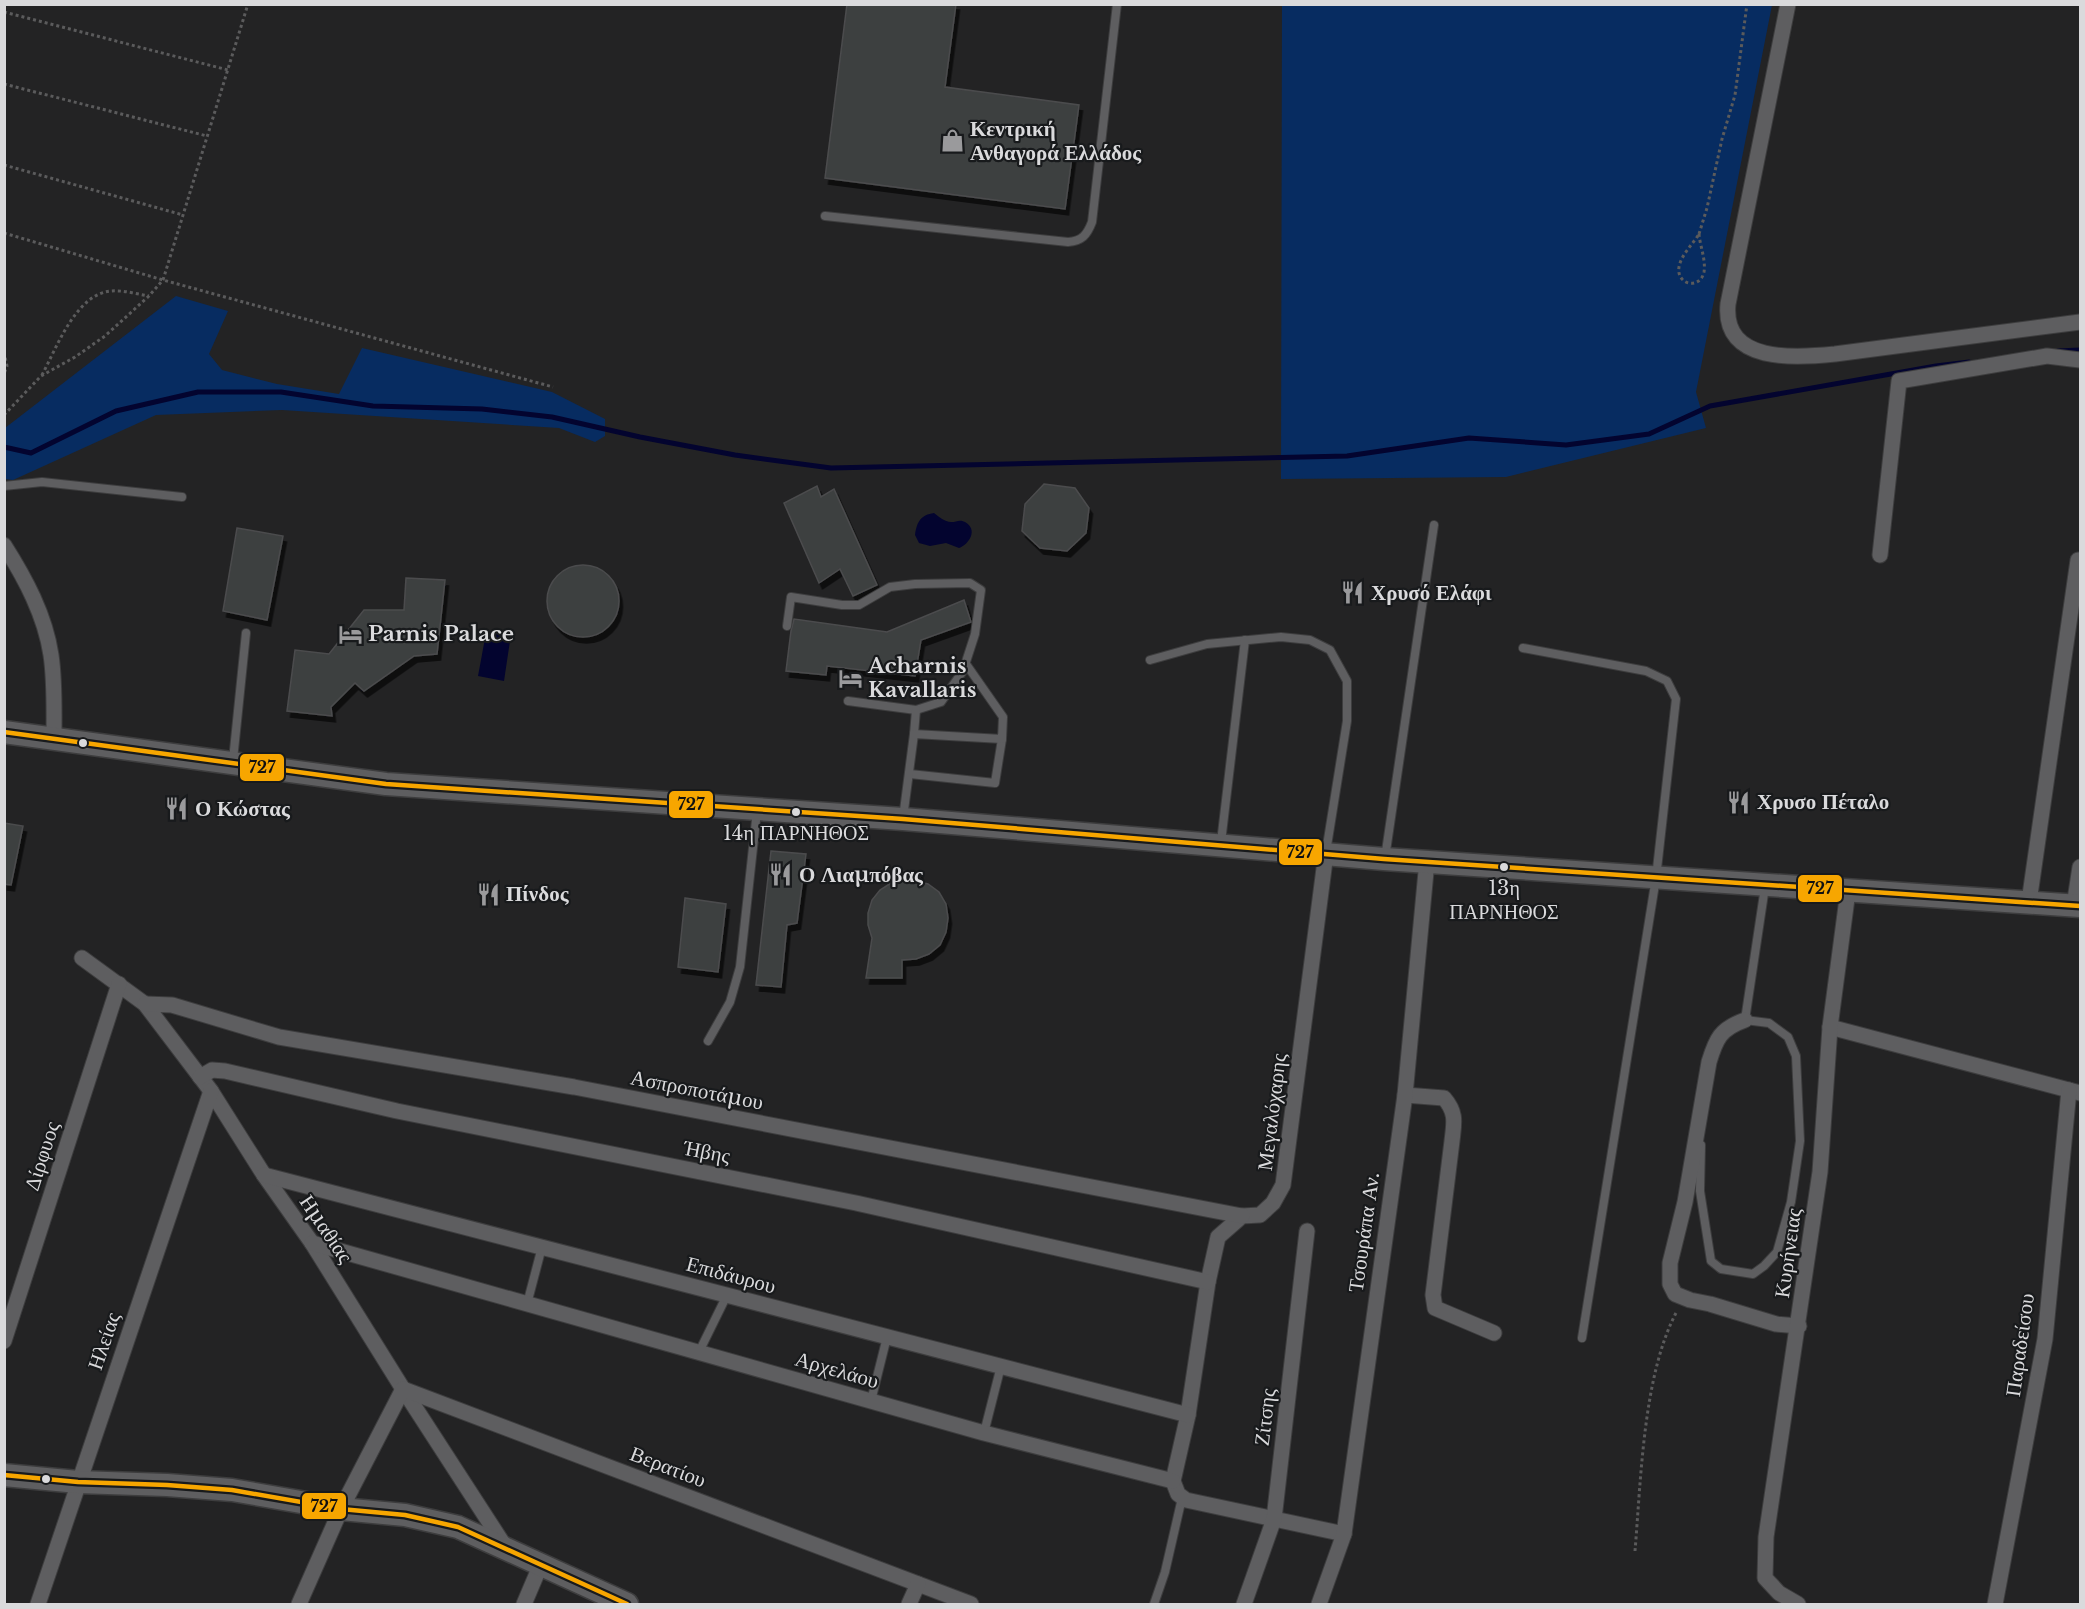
<svg xmlns="http://www.w3.org/2000/svg" width="2085" height="1609" font-family="'Libre Baskerville',serif">
<style>
.green{fill:#072c61}
.water{fill:#03042f}
.lines{fill:none;stroke-linecap:round;stroke-linejoin:round}
.stream{stroke:#03042f;stroke-width:5}
.building{fill:#3e3f40;stroke:#4b4c4d;stroke-width:1.5;filter:url(#shadow)}
.lane-casing{stroke:#3d3d3e;stroke-width:10}
.street-casing{stroke:#3d3d3e;stroke-width:17}
.secondary-casing{stroke:#3d3d3e;stroke-width:25}
.path{stroke:#5b5b5c;stroke-width:3;stroke-dasharray:3 3;stroke-linecap:butt}
.lane{stroke:#5e5e60;stroke-width:8}
.street{stroke:#5e5e60;stroke-width:15}
.secondary{stroke:#5e5e60;stroke-width:22}
.bus-1-casing{stroke:#181a1c;stroke-width:9}
.bus-1{stroke:#f7a600;stroke-width:4.5}
.bus-dot{fill:#dadadc;stroke:#181a1c;stroke-width:2}
.labels{text-anchor:middle;stroke-width:4.5;stroke-linejoin:round;paint-order:stroke}
.bus-label{font-size:20px;fill:#dadadc;stroke:#181a1c}
.poi-label{font-size:21px;font-weight:bold;fill:#dadadc;stroke:#181a1c;text-anchor:start}
.street-label{font-size:21px;fill:#dadadc;stroke:#181a1c}
.line-badge{stroke:#181a1c;stroke-width:2}
.pale-badge-label{font-size:16px;text-anchor:middle;font-weight:bold;fill:#111}
</style>
<defs>
<filter id="shadow"><feDropShadow dx="3.5" dy="6" stdDeviation="0" flood-color="#0009"/></filter>
</defs>
<rect width="100%" height="100%" fill="#232324"/>
<g class="green">
<polygon points="1282,5 1772,5 1696,392 1706,428 1506,477 1281,479"/>
<polygon points="176,296 228,311 209,354 222,370 277,384 339,394 362,348 552,392 605,419 605,436 595,442 559,428 282,410 156,415 13,480 5,479 5,428"/>
</g>
<g class="water">
<path d="M934,513C938,516 945,522 951,522C957,522 959,519 965,522C978,529 970,544 959,548L946,543L930,546L919,543L915,535C917,521 921,515 934,513Z"/>
<polygon points="486,633 511,634 504,681 478,676"/>
</g>
<g class="lines">
<g class="stream">
<polyline points="2058,351 2080,350"/>
<polyline points="4,447 31,453 116,411 198,392 281,392 373,406 482,409 552,417 640,437 735,455 831,468 1347,456 1469,438 1566,445 1649,434 1710,406 1936,366 1969,362"/>
</g>
</g>
<g class="building">
<polygon points="847,4 956,4 945,87 1079,105 1065,209 825,178"/>
<polygon points="1044,484 1075,488 1089,508 1086,533 1067,551 1040,548 1022,531 1025,504"/>
<polygon points="817,486 821,497 834,489 877,585 853,596 840,569 819,583 784,503"/>
<polygon points="237,528 283,536 267,620 223,611"/>
<circle cx="583" cy="601" r="36"/>
<polygon points="406,578 445,580 437,654 414,656 364,691 355,683 331,707 332,716 287,711 295,650 329,654 364,610 404,610"/>
<polygon points="964,600 971,622 921,640 915,676 827,666 826,675 786,671 791,631 794,619 887,632"/>
<polygon points="4,823 23,826 11,885 4,884"/>
<polygon points="771,851 806,854 797,923 787,925 781,987 756,985"/>
<polygon points="904,871 919,872 920,882 928,884 939,892 946,904 948,918 946,932 940,945 929,954 916,959 902,960 902,978 866,978 872,938 868,925 868,913 872,900 880,890 891,883 903,882"/>
<polygon points="685,898 726,904 718,972 678,967"/>
</g>
<g class="lines">
<defs>
<g id="lane">
<path d="M825,216L1068,242C1082,241 1087,235 1092,222L1117,4"/>
<polyline points="4,486 42,482 182,497"/>
<polyline points="787,626 791,597 842,605 859,605 890,587 915,584 970,583 981,590 975,634 963,671 941,702 916,710 848,701"/>
<polyline points="1523,648 1646,671 1667,681 1676,699 1656,878 1582,1338"/>
<polyline points="1150,660 1207,644 1281,637 1310,640 1330,650 1347,681 1347,721 1326,852"/>
<polyline points="914,734 916,710"/>
<polyline points="233,760 246,633"/>
<polyline points="910,774 995,783 1002,739"/>
<polyline points="903,818 914,734 1002,739 1003,717 966,664"/>
<polyline points="1221,842 1245,640"/>
<polyline points="1385,858 1434,525"/>
<polyline points="708,1041 730,1002 740,967 757,811"/>
<polyline points="1701,1145 1700,1191 1711,1261 1721,1269 1753,1274 1764,1266 1777,1252 1791,1202 1800,1141 1796,1056 1788,1037 1769,1023 1745,1020 1765,887"/>
<polyline points="527,1304 542,1247"/>
<polyline points="699,1352 727,1295"/>
<polyline points="871,1401 887,1337"/>
<polyline points="984,1433 1001,1366"/>
<polyline points="1154,1604 1165,1572 1182,1498"/>
</g>
<g id="street">
<path d="M1788,4L1728,304C1722,364 1796,358 1835,354L2080,322"/>
<path d="M4,545C25,578 45,615 51,655C55,682 54,710 54,738"/>
<polyline points="1880,555 1899,381 2047,356 2080,360"/>
<polyline points="1326,853 1283,1185 1273,1203 1260,1215 1242,1216 1218,1237 1208,1282 1188,1415 1173,1481 1178,1494 1186,1500 1344,1534"/>
<polyline points="2029,902 2078,560"/>
<polyline points="2074,906 2080,867"/>
<polyline points="82,958 145,1004 211,1091 264,1175 312,1243 403,1389 506,1548"/>
<polyline points="145,1004 172,1005 279,1037 574,1087 1242,1216"/>
<path d="M1745,1020C1720,1029 1716,1039 1709,1062L1685,1202L1670,1263V1284L1675,1294L1690,1300L1710,1304L1776,1324L1799,1326"/>
<polyline points="1830,1027 2080,1093"/>
<polyline points="200,1077 212,1070 225,1071 397,1111 856,1203 1208,1282"/>
<path d="M1405,1095L1444,1098C1457,1113 1454,1123 1452,1141L1433,1295L1435,1308L1494,1333"/>
<polyline points="264,1175 1188,1415"/>
<polyline points="312,1243 984,1433 1173,1481"/>
<polyline points="4,1341 119,984"/>
<polyline points="38,1604 211,1091"/>
<polyline points="299,1604 341,1509 403,1389 971,1604"/>
<polyline points="524,1604 541,1564"/>
<polyline points="909,1604 918,1584"/>
<polyline points="1244,1604 1274,1519 1307,1231"/>
<polyline points="1319,1604 1344,1534 1405,1095 1427,861"/>
<polyline points="1798,1604 1779,1593 1765,1578 1766,1537 1820,1172 1830,1027 1848,891"/>
<polyline points="1995,1604 2045,1339 2069,1090"/>
</g>
<g id="secondary">
<polyline points="4,732 386,784 903,819 1384,859 2080,906"/>
<polyline points="4,1475 78,1482 167,1485 232,1490 341,1509 405,1515 458,1527 627,1604"/>
</g>
</defs>
<use href="#lane" class="lane-casing"/>
<use href="#street" class="street-casing"/>
<use href="#secondary" class="secondary-casing"/>
<g class="path">
<polyline points="4,12 228,70"/>
<polyline points="4,84 207,136"/>
<polyline points="4,165 183,215"/>
<polyline points="4,233 163,280 553,387"/>
<polyline points="1699,234 1707,208 1722,139 1735,95 1747,4"/>
<path d="M1699,234C1700,246 1706,260 1704,272C1700,290 1676,285 1679,267C1681,255 1693,244 1699,234Z"/>
<polyline points="4,352 7,366 4,374"/>
<path d="M42,375C57,347 76,294 111,291C123,290 137,294 149,296"/>
<polyline points="4,415 41,376 75,357 105,336 149,296 163,280 248,4"/>
<path d="M1635,1551C1641,1480 1643,1374 1677,1311"/>
</g>
<use href="#lane" class="lane"/>
<use href="#street" class="street"/>
<use href="#secondary" class="secondary"/>
<defs>
<g id="bus-1">
<polyline points="4,732 386,784 903,819 1384,859 2080,906"/>
<polyline points="4,1475 78,1482 167,1485 232,1490 341,1509 405,1515 458,1527 627,1604"/>
</g>
</defs>
<use href="#bus-1" class="bus-1-casing"/>
<use href="#bus-1" class="bus-1"/>
</g>
<defs>
<symbol id="shop-bare" viewBox="-9 -9 18 18"><path d="M-5-2.5h2.3a2.7 3.5 0 0 1 5.4 0H5L5.5 6h-11ZM-1.5-2.5h3a1.5 2.3 0 0 0-3 0Z" fill="#9a9a9c" stroke="#181a1c" stroke-width="2.5" paint-order="stroke"/></symbol>
<symbol id="restaurant-bare" viewBox="-9 -9 18 18"><path d="M-5-6h1v4h1v-4h1v4h1v-4h1v5L-1.5 .5V6h-2V.5L-5-1ZM5-6V6H3V1.5H1.5Q1.5-4 5-6Z" fill="#9a9a9c" stroke="#181a1c" stroke-width="2.5" paint-order="stroke"/></symbol>
<symbol id="hotel-bare" viewBox="-9 -9 18 18"><path d="M-6-4.5h1.5V1H6V5H4.5V3h-9V5H-6ZM-4 0a1.8 1.8 0 1 1 3.6 0ZM.5 0V-2.5h3Q6-2.5 6 0Z" fill="#9a9a9c" stroke="#181a1c" stroke-width="2.5" paint-order="stroke"/></symbol>
</defs>
<g fill-rule="evenodd">
<use href="#shop-bare" x="936" y="124" width="33" height="33"/>
<use href="#restaurant-bare" x="1336" y="576" width="33" height="33"/>
<use href="#hotel-bare" x="334" y="618" width="33" height="33"/>
<use href="#hotel-bare" x="834" y="662" width="33" height="33"/>
<use href="#restaurant-bare" x="1722" y="786" width="33" height="33"/>
<use href="#restaurant-bare" x="160" y="792" width="33" height="33"/>
<use href="#restaurant-bare" x="764" y="858" width="33" height="33"/>
<use href="#restaurant-bare" x="472" y="878" width="33" height="33"/>
</g>
<g class="bus-dot">
<circle cx="83" cy="743" r="5"/>
<circle cx="796" cy="812" r="5"/>
<circle cx="1504" cy="867" r="5"/>
<circle cx="46" cy="1479" r="5"/>
</g>
<g class="labels">
<g class="bus-label">
<text x="796" y="840">14η ΠΑΡΝΗΘΟΣ</text>
<text x="1504" y="895">13η<tspan x="1504" dy="24">ΠΑΡΝΗΘΟΣ</tspan></text>
</g>
<g class="poi-label">
<text x="970" y="136">Κεντρική<tspan x="970" dy="24">Ανθαγορά Ελλάδος</tspan></text>
<text x="1371" y="600">Χρυσό Ελάφι</text>
<text x="368" y="641">Parnis Palace</text>
<text x="868" y="673">Acharnis<tspan x="868" dy="24">Kavallaris</tspan></text>
<text x="1757" y="809">Χρυσο Πέταλο</text>
<text x="195" y="816">Ο Κώστας</text>
<text x="799" y="882">Ο Λιαμπόβας</text>
<text x="506" y="901">Πίνδος</text>
</g>
<g class="street-label">
<text transform="translate(697 1090) rotate(11)" y="7">Ασπροποτάμου</text>
<text transform="translate(1272 1112) rotate(-83)" y="7">Μεγαλόχαρης</text>
<text transform="translate(707 1152) rotate(11)" y="7">Ήβης</text>
<text transform="translate(42 1156) rotate(-72)" y="7">Δίρφυος</text>
<text transform="translate(326 1229) rotate(56)" y="7">Ημαθίας</text>
<text transform="translate(1364 1232) rotate(-82)" y="7">Τσουράπα Αν.</text>
<text transform="translate(1788 1253) rotate(-82)" y="7">Κυρήνειας</text>
<text transform="translate(731 1275) rotate(15)" y="7">Επιδάυρου</text>
<text transform="translate(104 1341) rotate(-71)" y="7">Ηλείας</text>
<text transform="translate(2020 1345) rotate(-82)" y="7">Παραδείσου</text>
<text transform="translate(837 1370) rotate(16)" y="7">Αρχελάου</text>
<text transform="translate(1265 1417) rotate(-83)" y="7">Ζίτσης</text>
<text transform="translate(668 1467) rotate(21)" y="7">Βερατίου</text>
</g>
</g>
<g class="line-badge">
<rect x="239" y="753" width="46" height="29" rx="6" fill="#f7a600"/>
<rect x="668" y="790" width="46" height="29" rx="6" fill="#f7a600"/>
<rect x="1278" y="838" width="45" height="28" rx="6" fill="#f7a600"/>
<rect x="1797" y="874" width="46" height="29" rx="6" fill="#f7a600"/>
<rect x="301" y="1492" width="46" height="28" rx="6" fill="#f7a600"/>
</g>
<g class="pale-badge-label">
<text x="262" y="773">727</text>
<text x="691" y="810">727</text>
<text x="1300" y="858">727</text>
<text x="1820" y="894">727</text>
<text x="324" y="1512">727</text>
</g>
<rect width="2085" height="1609" fill="none" stroke="#dadadc" stroke-width="12"/>
</svg>
